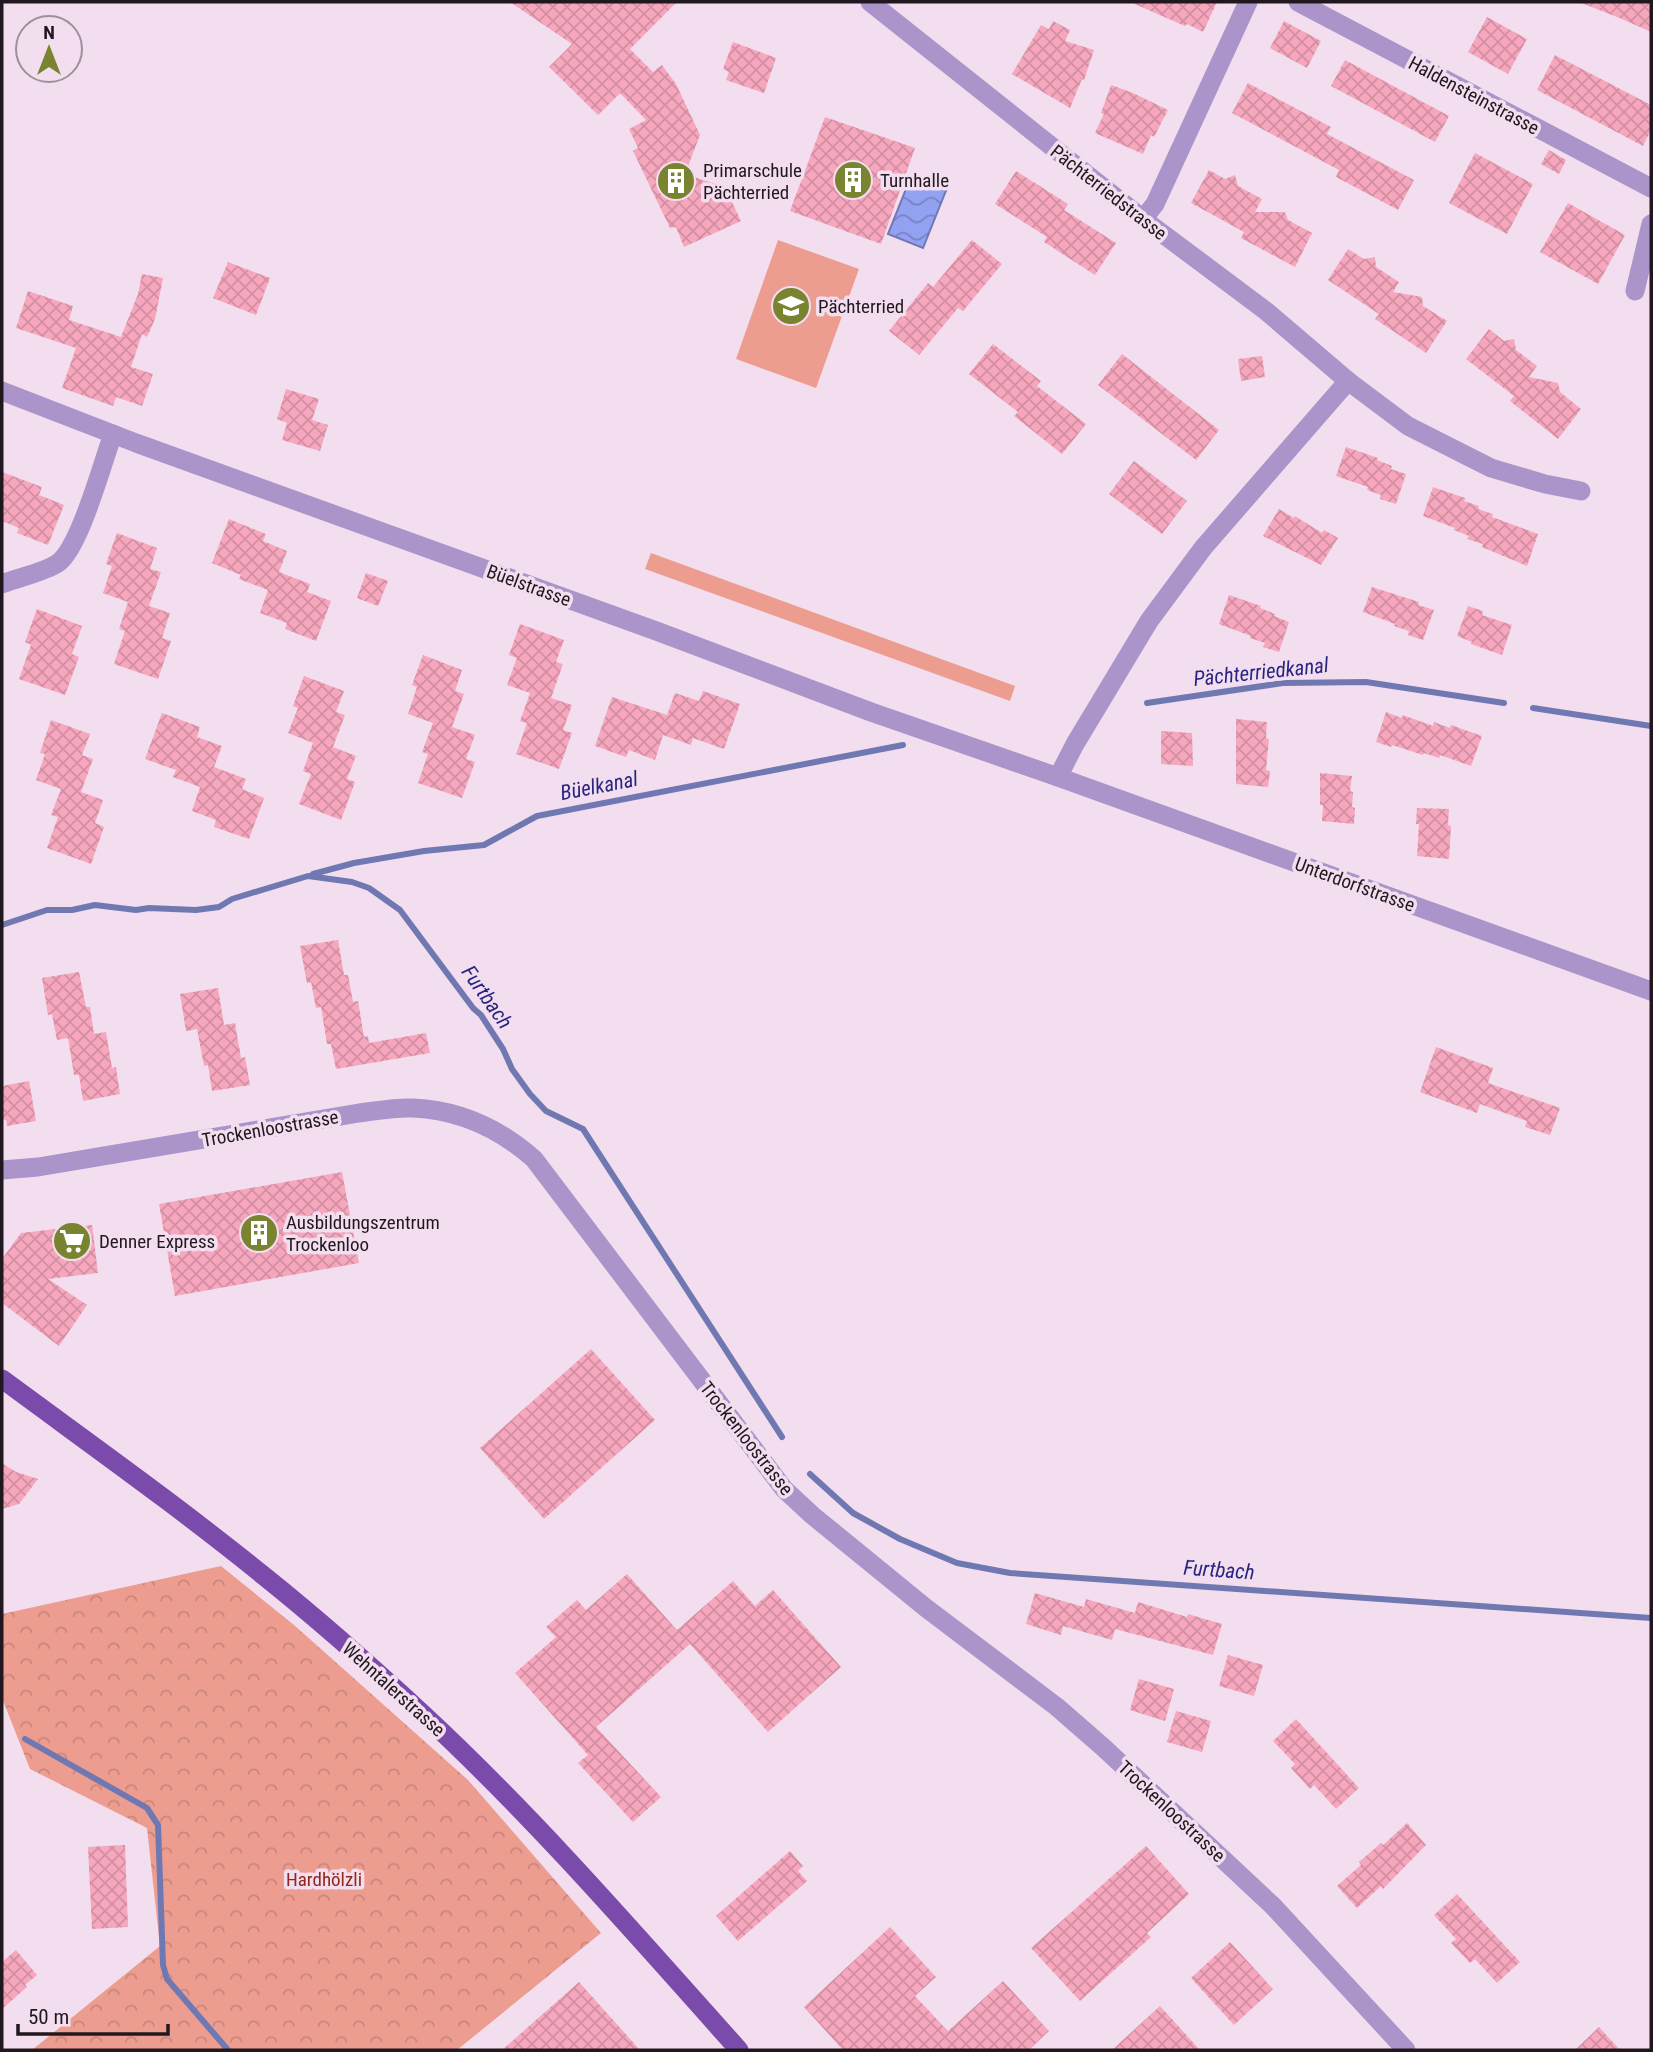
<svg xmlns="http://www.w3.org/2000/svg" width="1653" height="2052" font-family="'Roboto Condensed',sans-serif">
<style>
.forest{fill:url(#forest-crowns)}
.pitch{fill:#ec9d8f}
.water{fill:url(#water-waves);stroke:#7078b2;stroke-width:2}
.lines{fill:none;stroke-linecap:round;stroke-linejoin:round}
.stream{stroke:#7078b2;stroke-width:6}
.building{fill:url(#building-cross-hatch)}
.minor{stroke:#ab94c9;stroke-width:19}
.primary{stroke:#7b4bac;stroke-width:19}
.labels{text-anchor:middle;stroke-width:7;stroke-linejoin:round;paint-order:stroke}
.street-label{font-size:19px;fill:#20181e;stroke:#f3deef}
.poi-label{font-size:19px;fill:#20181e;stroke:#f3deef;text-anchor:start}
.park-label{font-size:19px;fill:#952519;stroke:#f3deef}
.water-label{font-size:21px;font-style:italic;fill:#272581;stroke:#f3deef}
</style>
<defs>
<pattern id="forest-crowns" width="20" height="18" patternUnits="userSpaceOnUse" patternTransform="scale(1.75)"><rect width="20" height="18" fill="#ec9d8f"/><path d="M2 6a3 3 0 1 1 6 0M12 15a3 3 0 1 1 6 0" fill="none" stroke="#ca867b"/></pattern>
<pattern id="water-waves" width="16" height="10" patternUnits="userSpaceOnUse" patternTransform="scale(1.75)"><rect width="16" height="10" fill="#93a1f2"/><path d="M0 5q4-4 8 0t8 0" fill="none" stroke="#7882c3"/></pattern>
<pattern id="building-cross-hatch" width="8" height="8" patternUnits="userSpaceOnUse" patternTransform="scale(1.75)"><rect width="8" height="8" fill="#f6a7bd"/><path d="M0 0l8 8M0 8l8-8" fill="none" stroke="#d38fa2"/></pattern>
</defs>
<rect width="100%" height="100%" fill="#f3deef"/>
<polygon class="forest" points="221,1566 294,1625 468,1780 601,1933 457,2050 32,2050 160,1946 147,1828 30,1769 2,1698 2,1614"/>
<g class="pitch">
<polygon points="778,240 859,269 816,388 736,359"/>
<polygon points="651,553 1015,686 1010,701 645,569"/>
</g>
<polygon class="water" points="912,174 947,188 923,248 888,234"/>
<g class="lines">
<g class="stream">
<polyline points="1147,703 1283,683 1366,682 1504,703"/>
<polyline points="1533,708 1651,726"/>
<polyline points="313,874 354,863 424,851 484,845 537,816 903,745"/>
<polyline points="2,925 47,910 72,910 95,905 136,910 149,908 196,910 219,907 232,899 308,876 352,882 369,888 400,910 473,1008 481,1015 503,1049 512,1069 530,1094 546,1111 583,1129 782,1437"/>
<polyline points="810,1474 853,1513 900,1539 957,1563 1010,1573 1651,1618"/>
<polyline points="25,1739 147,1808 158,1825 163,1965 167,1979 228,2050"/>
</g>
</g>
<g class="building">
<polygon points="510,2 677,2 630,49 653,72 662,65 676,84 700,135 685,174 725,187 741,221 684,247 676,227 670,228 633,151 638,148 629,129 646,120 620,93 598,115 549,67 572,44"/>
<polygon points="1130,2 1217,2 1203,32 1187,24 1185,26"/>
<polygon points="1579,2 1651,2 1651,32 1622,19"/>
<polygon points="1487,17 1527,39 1508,74 1468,52"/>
<polygon points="1053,21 1070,30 1065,41 1094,50 1084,80 1082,79 1070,108 1012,74 1041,25 1049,29"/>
<polygon points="1284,21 1321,41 1307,68 1270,48"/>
<polygon points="733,42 776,58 764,93 726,80 729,72 723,69"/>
<polygon points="1555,55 1651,105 1651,130 1643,146 1537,90"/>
<polygon points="1345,60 1449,116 1435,142 1331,86"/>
<polygon points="1248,83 1331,127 1327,134 1414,180 1398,210 1336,177 1339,170 1232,113"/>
<polygon points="1111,85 1133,93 1168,110 1154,137 1151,135 1143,154 1095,133 1104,114 1101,113"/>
<polygon points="825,117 915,148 881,244 790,211"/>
<polygon points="1549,150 1566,160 1559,174 1541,164"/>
<polygon points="1475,153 1533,184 1507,234 1449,203"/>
<polygon points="1209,170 1225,179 1235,175 1238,186 1262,199 1255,212 1285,212 1288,220 1312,233 1295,267 1241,238 1244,232 1191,203"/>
<polygon points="1016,171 1068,204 1064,210 1116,243 1095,275 1044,242 1047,237 995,204"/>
<polygon points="1568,203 1625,235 1598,284 1540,252"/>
<polygon points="972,240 1002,264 963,311 958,308 919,355 889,331 928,283 933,287"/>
<polygon points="1348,249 1364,259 1375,257 1376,267 1399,282 1393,292 1422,297 1423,306 1447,321 1426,353 1375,319 1379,314 1328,280"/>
<polygon points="228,262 270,278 256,315 213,298"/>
<polygon points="142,274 163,278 155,319 147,337 142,334 131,367 153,374 142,406 116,397 113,406 62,388 76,348 16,328 28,291 73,306 69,320 121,337 138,294"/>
<polygon points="1489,329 1504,341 1514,339 1516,350 1537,366 1529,377 1558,383 1560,392 1581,409 1558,439 1510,401 1514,396 1466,359"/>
<polygon points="993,344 1041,381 1037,386 1086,424 1062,454 1014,416 1018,412 969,374"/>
<polygon points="1122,354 1219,430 1196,460 1098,385"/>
<polygon points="1262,356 1265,377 1241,381 1238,359"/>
<polygon points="286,389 319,399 312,420 328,425 320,451 282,440 287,423 277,419"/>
<polygon points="1346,447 1378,458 1377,460 1392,466 1391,469 1406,474 1396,504 1380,499 1381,495 1367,490 1368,487 1336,476"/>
<polygon points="1134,461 1187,501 1162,534 1109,494"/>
<polygon points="2,472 42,487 39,495 64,505 48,545 17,533 19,528 2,521"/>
<polygon points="1433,487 1465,498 1464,501 1479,506 1478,509 1493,514 1492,517 1538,534 1527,566 1482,547 1483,544 1467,539 1469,536 1454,530 1455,528 1423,516"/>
<polygon points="1279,509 1294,518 1295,516 1322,533 1324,530 1338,538 1321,565 1263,536"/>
<polygon points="229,519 266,534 263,541 287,551 279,572 310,584 307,592 331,601 316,641 285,629 287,623 260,613 268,590 239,579 241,575 212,563"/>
<polygon points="117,533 157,548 150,569 161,572 149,606 170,613 162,638 171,641 158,679 114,664 125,631 119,629 128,602 103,593 112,566 106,564"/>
<polygon points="366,573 388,581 378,606 357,598"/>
<polygon points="1372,587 1419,602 1418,605 1434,610 1423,640 1408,635 1409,631 1394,626 1395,624 1363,612"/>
<polygon points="1229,595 1261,606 1260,608 1275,614 1274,616 1289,622 1279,652 1263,647 1265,643 1250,638 1251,636 1219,624"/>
<polygon points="1468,606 1483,611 1482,615 1512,625 1502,655 1471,644 1472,642 1457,636"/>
<polygon points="37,609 82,626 72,654 79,657 65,695 19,679 31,645 25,642"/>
<polygon points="520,624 564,640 556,662 563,664 551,698 572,705 563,730 572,733 559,769 516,754 527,723 520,721 530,693 507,685 517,658 509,655"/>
<polygon points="423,655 462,670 455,691 464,694 452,727 475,735 466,759 475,762 462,798 418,783 428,754 422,752 433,723 408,714 417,687 412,685"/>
<polygon points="304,676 344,691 336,712 345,715 333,747 356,756 347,779 355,782 341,820 299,804 311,774 303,771 313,743 288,733 298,708 293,706"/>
<polygon points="703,691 740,704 724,749 693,738 691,745 663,735 655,760 629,750 626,757 595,746 612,697 667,715 675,693 699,701"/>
<polygon points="1386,712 1402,718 1403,715 1433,726 1434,722 1450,728 1451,725 1482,736 1471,766 1440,755 1439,758 1424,753 1423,755 1392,745 1391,747 1376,742"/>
<polygon points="162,713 200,727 197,737 222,746 214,767 246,779 242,789 264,798 249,839 214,827 216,820 192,811 200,787 173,777 176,770 145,759"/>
<polygon points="1236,719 1267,722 1266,738 1269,739 1266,770 1270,771 1268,787 1236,784"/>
<polygon points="51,720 90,734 82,755 93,759 81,792 103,800 95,823 104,827 91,864 47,848 58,817 51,815 61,789 36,780 45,754 40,753"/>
<polygon points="1161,731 1192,733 1193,766 1161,764"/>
<polygon points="1320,773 1352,776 1350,791 1353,792 1352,807 1355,808 1354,824 1322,821 1323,805 1320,805"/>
<polygon points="1417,808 1449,809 1448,825 1451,826 1449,859 1417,856 1419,824 1416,824"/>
<polygon points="338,940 344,975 348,975 353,1002 358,1001 364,1037 368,1036 369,1043 426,1033 430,1053 336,1069 331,1044 327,1044 321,1007 316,1008 311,982 307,983 300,946"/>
<polygon points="79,972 86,1007 90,1007 94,1034 106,1032 112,1068 116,1067 120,1094 83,1101 79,1075 74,1075 68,1038 57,1040 52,1014 48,1015 42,978"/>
<polygon points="218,988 224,1025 235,1023 241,1058 245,1057 250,1085 212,1091 208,1065 204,1066 197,1029 186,1031 180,994"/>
<polygon points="1436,1047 1493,1068 1488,1083 1560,1108 1550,1135 1525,1127 1527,1121 1480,1104 1477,1113 1420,1092"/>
<polygon points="29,1081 36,1121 7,1126 6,1120 2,1120 2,1086"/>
<polygon points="342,1172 359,1263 175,1296 159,1204"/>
<polygon points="92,1225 98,1273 48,1279 87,1305 59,1346 2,1303 2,1259 21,1233"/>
<polygon points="591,1349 655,1420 544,1519 480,1448"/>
<polygon points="2,1463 16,1472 38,1479 19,1504 2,1509"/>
<polygon points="627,1574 677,1630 733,1581 755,1606 773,1590 841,1667 768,1732 690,1644 596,1727 661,1797 633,1822 578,1763 588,1755 515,1673 556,1637 546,1627 577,1600 586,1610"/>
<polygon points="1035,1593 1084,1607 1086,1599 1135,1613 1138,1602 1187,1617 1188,1614 1222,1624 1213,1655 1115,1629 1112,1640 1063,1626 1061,1635 1026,1624"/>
<polygon points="1228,1655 1263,1665 1254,1696 1219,1686"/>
<polygon points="1139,1679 1174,1689 1165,1721 1130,1710"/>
<polygon points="1176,1711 1211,1721 1202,1752 1167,1742"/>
<polygon points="1296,1719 1359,1788 1336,1809 1314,1785 1310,1789 1291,1768 1295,1764 1273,1741"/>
<polygon points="1407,1823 1426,1845 1383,1889 1381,1886 1357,1908 1337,1886 1361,1865 1359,1862 1381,1843 1383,1845"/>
<polygon points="125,1845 128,1927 92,1929 88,1847"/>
<polygon points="1146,1846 1189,1894 1147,1933 1151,1937 1080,2001 1031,1948"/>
<polygon points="790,1851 803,1866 798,1871 807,1881 738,1941 716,1916"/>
<polygon points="1457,1894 1520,1962 1497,1983 1475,1959 1470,1963 1451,1943 1456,1939 1434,1915"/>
<polygon points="890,1927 936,1977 915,1996 948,2031 1003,1981 1049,2031 1029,2050 843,2050 804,2007"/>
<polygon points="1230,1942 1273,1989 1234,2025 1191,1978"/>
<polygon points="16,1950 37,1975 25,1985 27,1987 2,2009 2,1962"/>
<polygon points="579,1982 640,2050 502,2050"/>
<polygon points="1160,2006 1200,2050 1112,2050"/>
<polygon points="1599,2027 1620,2050 1575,2050"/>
</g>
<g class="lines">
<g class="minor">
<polyline points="870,2 1143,219 1266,311 1348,381 1408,426 1491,468 1545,484 1581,491"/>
<polyline points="1298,2 1651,188"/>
<polyline points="1143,219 1155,204 1248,2"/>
<polyline points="1635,291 1651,224"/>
<polyline points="2,391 136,443 659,632 871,712 1058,777 1651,991"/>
<path d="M2,584C17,578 45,572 58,563C80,547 102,464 113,434"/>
<polyline points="1058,777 1075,744 1149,621 1203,548 1348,381"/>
<path d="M2,1170L38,1167L359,1113C376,1111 395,1107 413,1108C460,1110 499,1128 534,1159L784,1489L812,1515L926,1608L1057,1707L1104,1748L1273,1906L1406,2050"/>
</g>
<path class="primary" d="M2,1379C90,1444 179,1507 264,1576C319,1620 372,1667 424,1715C536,1819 637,1936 739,2050"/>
</g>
<defs>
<symbol id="building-disc" viewBox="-11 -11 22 22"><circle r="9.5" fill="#798330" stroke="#f3deef"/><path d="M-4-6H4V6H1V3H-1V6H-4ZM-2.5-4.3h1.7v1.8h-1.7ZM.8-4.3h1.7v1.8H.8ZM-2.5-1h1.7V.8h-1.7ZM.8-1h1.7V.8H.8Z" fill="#fff"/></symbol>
<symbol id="school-disc" viewBox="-11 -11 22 22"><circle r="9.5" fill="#798330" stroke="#f3deef"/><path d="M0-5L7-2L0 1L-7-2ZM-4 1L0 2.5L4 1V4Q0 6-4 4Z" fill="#fff"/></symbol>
<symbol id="supermarket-disc" viewBox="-11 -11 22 22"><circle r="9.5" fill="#798330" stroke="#f3deef"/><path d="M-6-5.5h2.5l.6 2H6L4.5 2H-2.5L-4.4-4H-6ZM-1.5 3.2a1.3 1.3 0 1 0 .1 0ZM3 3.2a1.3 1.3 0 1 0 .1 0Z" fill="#fff"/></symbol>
</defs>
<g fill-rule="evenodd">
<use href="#building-disc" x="831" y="158" width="44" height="44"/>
<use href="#building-disc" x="654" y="159" width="44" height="44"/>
<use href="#school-disc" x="769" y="284" width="44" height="44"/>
<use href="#building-disc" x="237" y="1211" width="44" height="44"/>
<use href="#supermarket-disc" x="50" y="1219" width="44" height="44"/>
</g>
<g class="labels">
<g class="street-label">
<text transform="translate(1474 95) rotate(28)" y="7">Haldensteinstrasse</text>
<text transform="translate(1109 192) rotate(38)" y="7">Pächterriedstrasse</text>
<text transform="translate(529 585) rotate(20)" y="7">Büelstrasse</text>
<text transform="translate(1355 884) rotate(20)" y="7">Unterdorfstrasse</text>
<text transform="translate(270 1128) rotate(-10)" y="7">Trockenloostrasse</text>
<text transform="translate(747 1438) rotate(52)" y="7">Trockenloostrasse</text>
<text transform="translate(394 1689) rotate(42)" y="7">Wehntalerstrasse</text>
<text transform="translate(1172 1811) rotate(43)" y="7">Trockenloostrasse</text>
</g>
<g class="poi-label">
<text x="703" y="177">Primarschule<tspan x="703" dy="22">Pächterried</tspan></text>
<text x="880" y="187">Turnhalle</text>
<text x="818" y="313">Pächterried</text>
<text x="286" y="1229">Ausbildungszentrum<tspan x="286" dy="22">Trockenloo</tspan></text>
<text x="99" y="1248">Denner Express</text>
</g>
<g class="park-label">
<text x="324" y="1886">Hardhölzli</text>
</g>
<g class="water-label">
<text transform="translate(1261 672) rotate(-6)" y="7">Pächterriedkanal</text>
<text transform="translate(599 786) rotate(-11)" y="7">Büelkanal</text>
<text transform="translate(487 997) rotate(55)" y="7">Furtbach</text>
<text transform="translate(1219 1570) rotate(4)" y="7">Furtbach</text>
</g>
</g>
<rect width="1653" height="2052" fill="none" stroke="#20181e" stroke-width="7"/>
<g transform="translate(49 49)"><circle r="33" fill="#f3deef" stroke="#9f8f9b" stroke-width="2"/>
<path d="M0-5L12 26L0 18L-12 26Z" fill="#798330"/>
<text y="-10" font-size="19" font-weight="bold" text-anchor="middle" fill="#20181e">N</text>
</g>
<path d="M18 2024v10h150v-10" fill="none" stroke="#20181e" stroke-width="3.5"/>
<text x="28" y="2024" font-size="21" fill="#20181e" stroke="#f3deef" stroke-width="5" paint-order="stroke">50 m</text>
</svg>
